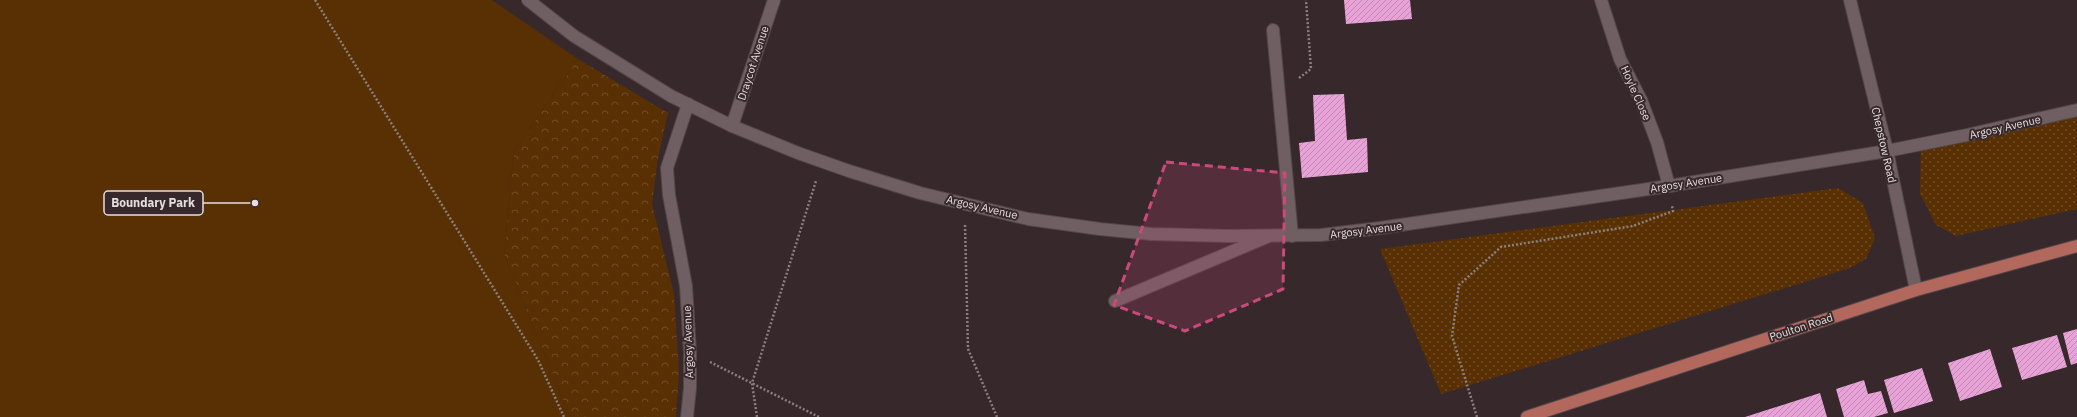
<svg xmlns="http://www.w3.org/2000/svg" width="2077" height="417" font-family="'IBM Plex Sans',sans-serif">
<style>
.grass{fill:url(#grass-dots)}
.forest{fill:url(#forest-crowns)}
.park{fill:#583003}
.building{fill:url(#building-hatch)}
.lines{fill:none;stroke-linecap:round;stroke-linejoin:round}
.service-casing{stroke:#524648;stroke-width:14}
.minor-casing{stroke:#524648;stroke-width:14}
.primary-casing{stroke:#524648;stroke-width:14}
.path{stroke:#8b7f81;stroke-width:2.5;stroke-dasharray:2 2;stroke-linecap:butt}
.service{stroke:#6f5e62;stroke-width:12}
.minor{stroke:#6f5e62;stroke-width:12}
.primary{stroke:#b2685c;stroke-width:12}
.marked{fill:#cb4a7c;fill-opacity:0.2;stroke:#cb4a7c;stroke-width:3;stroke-dasharray:8 5;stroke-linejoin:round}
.labels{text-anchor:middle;stroke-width:4;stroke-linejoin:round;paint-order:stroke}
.street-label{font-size:11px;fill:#e7dedf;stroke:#36282b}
.leader{fill:none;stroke:#e7dedf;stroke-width:1.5}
.callout-dot{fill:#e7dedf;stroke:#36282b;stroke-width:1.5}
.callout{fill:#36282b;stroke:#e7dedf;stroke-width:1.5}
.callout-label{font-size:12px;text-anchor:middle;font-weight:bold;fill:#e7dedf}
</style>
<defs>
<pattern id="grass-dots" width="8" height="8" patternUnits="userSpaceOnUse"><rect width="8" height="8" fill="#583003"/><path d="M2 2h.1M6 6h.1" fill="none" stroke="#704e27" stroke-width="1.8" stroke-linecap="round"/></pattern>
<pattern id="forest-crowns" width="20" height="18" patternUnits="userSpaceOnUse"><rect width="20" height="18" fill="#583003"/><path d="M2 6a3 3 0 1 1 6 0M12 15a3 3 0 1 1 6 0" fill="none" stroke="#704e27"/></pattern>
<pattern id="building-hatch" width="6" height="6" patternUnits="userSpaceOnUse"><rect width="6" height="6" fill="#e8a2d7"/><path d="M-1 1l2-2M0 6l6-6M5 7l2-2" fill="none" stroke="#bf8ab2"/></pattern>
</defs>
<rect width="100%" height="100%" fill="#36282b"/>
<g class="grass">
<polygon points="2077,110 2077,209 1956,236 1936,225 1920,194 1921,145"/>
<polygon points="1838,188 1863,203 1875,238 1866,259 1850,268 1441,394 1380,249"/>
</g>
<polygon class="forest" points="578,59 668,113 658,158 652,204 674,294 679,372 676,417 570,417 504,254 514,151"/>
<polygon class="park" points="0,0 492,0 578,59 514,151 504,254 570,417 0,417"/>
<g class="building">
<polygon points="1344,0 1410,0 1412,19 1346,24"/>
<polygon points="1344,94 1347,140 1367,138 1368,172 1302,178 1299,143 1315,141 1313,95"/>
<polygon points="2077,329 2077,363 2071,365 2063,333"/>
<polygon points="2057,335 2067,367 2022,380 2012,348"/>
<polygon points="1990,349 2002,387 1960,401 1948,363"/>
<polygon points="1922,368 1933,401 1894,413 1884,380"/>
<polygon points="1864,380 1868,394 1881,391 1888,413 1874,417 1844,417 1836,389"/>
<polygon points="1820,393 1827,417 1745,417"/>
</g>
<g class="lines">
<defs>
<polyline id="service" points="1115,301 1269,236"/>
<g id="minor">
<polyline points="528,0 574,36 671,96 732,126 798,153 849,171 920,193 1028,219 1100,229 1151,234 1229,236 1321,235 1380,228 1669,186 1887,151 1967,135 2077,110"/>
<polyline points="1601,0 1620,59 1641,100 1657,142 1669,186"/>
<polyline points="1850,0 1887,151 1916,290"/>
<polyline points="1273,30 1292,236"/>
<polyline points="732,126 774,0"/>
<polyline points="687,417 690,388 690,352 686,286 669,195 667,168 688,104"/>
</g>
<polyline id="primary" points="1527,417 1916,290 2077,246"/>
</defs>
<use href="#service" class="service-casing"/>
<use href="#minor" class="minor-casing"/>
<use href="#primary" class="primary-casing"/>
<g class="path">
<polyline points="315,0 538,360 564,417"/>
<polyline points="1299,78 1311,69 1306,0"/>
<polyline points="965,225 968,349 997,417"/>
<polyline points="710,362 819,417"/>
<polyline points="757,417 752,383 816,181"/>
<polyline points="1477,417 1452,336 1459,285 1501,247 1633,226 1673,211 1672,206"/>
</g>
<use href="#service" class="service"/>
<use href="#minor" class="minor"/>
<use href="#primary" class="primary"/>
</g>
<path class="marked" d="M1166,162L1285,173L1283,289L1185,331L1114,305Z"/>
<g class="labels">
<g class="street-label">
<text transform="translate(753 63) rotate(-72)" y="4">Draycot Avenue</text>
<text transform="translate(1636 93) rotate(66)" y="4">Hoyle Close</text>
<text transform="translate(2005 127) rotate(-13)" y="4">Argosy Avenue</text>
<text transform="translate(1884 145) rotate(77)" y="4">Chepstow Road</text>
<text transform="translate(1686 183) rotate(-9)" y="4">Argosy Avenue</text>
<text transform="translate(982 207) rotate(13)" y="4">Argosy Avenue</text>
<text transform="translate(1366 230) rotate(-7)" y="4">Argosy Avenue</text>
<text transform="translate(1801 327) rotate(-18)" y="4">Poulton Road</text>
<text transform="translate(688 342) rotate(-92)" y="4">Argosy Avenue</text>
</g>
</g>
<path class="leader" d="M255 203L203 203"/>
<circle class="callout-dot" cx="255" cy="203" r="4"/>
<rect class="callout" x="104" y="191" width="99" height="24" rx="4"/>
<g class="callout-label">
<text x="153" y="207">Boundary Park</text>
</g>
</svg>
